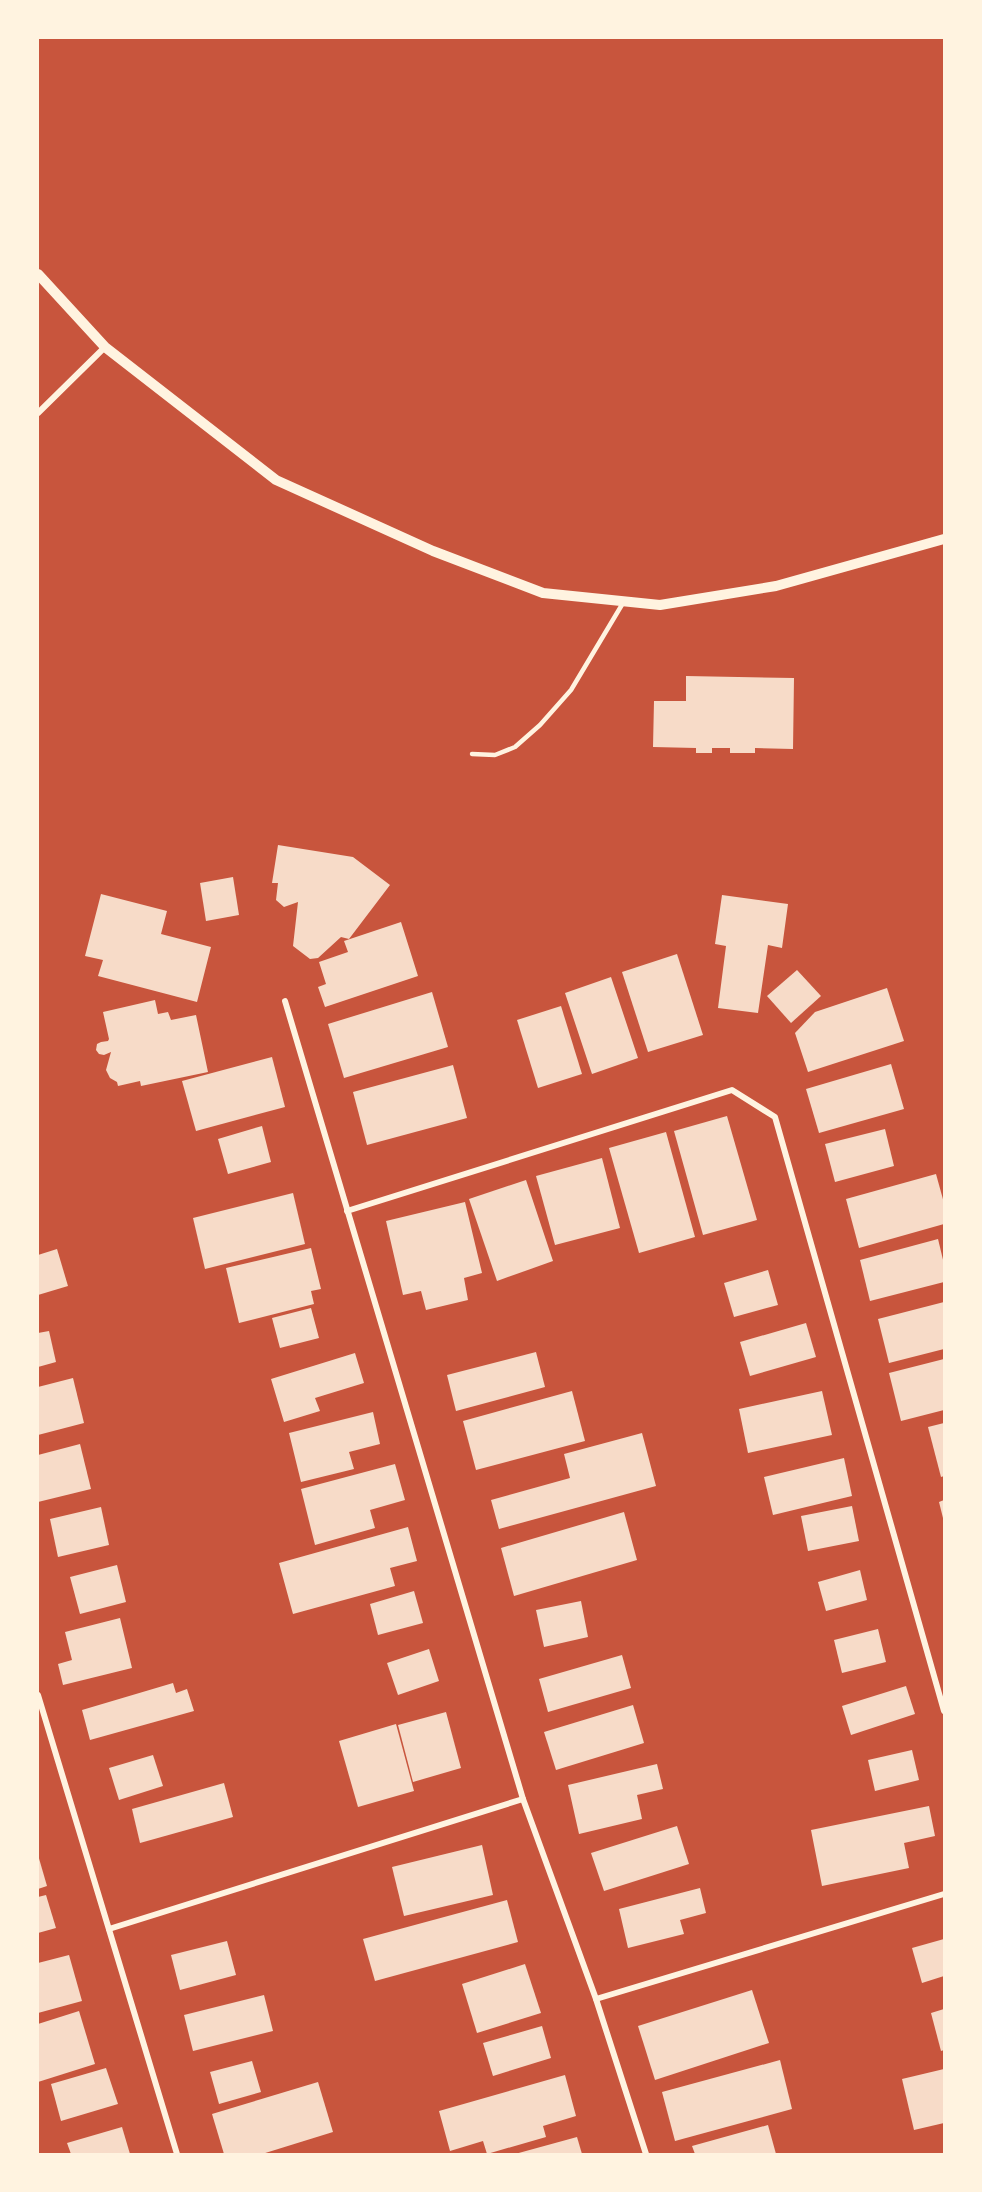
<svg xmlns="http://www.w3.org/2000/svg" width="982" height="2192" font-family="'Fira Sans',sans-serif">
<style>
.building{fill:#f7dbc8}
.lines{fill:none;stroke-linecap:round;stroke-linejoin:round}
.service{stroke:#fff3e0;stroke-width:4.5}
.minor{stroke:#fff3e0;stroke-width:6}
.tertiary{stroke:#fff3e0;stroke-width:10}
</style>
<rect width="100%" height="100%" fill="#c8553d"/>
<g class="building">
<polygon points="686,676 794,678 793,749 755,748 755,753 730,753 730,748 712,748 712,753 696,753 696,748 653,747 654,701 686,701"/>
<polygon points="278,845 353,857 390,885 349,939 341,937 318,958 310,959 293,946 298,902 284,907 276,900 278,883 272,883"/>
<polygon points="233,877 239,915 206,921 200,883"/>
<polygon points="101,894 167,911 161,934 211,947 197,1002 98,976 103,960 85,956"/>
<polygon points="722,895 788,904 782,948 768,945 758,1013 718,1008 726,946 715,944"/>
<polygon points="401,922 418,976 325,1007 318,987 326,984 319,962 348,952 344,941"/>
<polygon points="677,954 703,1035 648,1052 622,972"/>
<polygon points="797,970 821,996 791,1023 767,996"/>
<polygon points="611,977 638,1058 592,1074 565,993"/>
<polygon points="887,988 904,1041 808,1072 795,1033 815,1012"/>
<polygon points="432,992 448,1047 344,1078 328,1024"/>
<polygon points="155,1000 158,1014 168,1012 171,1020 196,1015 208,1072 141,1086 140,1081 118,1086 117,1082 110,1078 106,1070 111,1052 104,1055 99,1054 96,1050 97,1044 101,1042 108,1041 109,1039 103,1012"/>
<polygon points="561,1006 582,1074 538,1088 517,1020"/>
<polygon points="272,1057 285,1107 196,1131 182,1081"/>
<polygon points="891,1064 904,1109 819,1133 806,1089"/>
<polygon points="453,1065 467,1118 367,1145 353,1092"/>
<polygon points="727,1116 757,1220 703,1235 674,1131"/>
<polygon points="262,1126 271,1162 228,1174 218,1139"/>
<polygon points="885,1129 894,1166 835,1182 825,1144"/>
<polygon points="666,1132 695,1237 639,1253 609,1148"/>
<polygon points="602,1158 620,1228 555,1245 536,1176"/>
<polygon points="936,1174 944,1203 944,1224 859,1248 846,1199"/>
<polygon points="526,1180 553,1261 497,1281 469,1199"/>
<polygon points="293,1193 305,1244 205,1269 193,1218"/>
<polygon points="465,1202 482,1273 464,1278 468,1300 426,1310 421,1291 403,1295 386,1221"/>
<polygon points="938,1239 944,1264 944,1282 870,1301 860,1260"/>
<polygon points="311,1248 321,1289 311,1291 314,1304 239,1323 226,1268"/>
<polygon points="57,1249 68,1286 38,1295 38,1255"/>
<polygon points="768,1270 778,1305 734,1317 724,1283"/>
<polygon points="944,1302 944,1349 889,1363 878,1319"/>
<polygon points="311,1308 319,1338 280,1348 272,1318"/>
<polygon points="806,1323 816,1357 750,1376 740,1342"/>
<polygon points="49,1331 56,1362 38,1367 38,1333"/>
<polygon points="536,1352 545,1387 456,1411 447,1375"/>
<polygon points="355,1353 364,1383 315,1398 320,1411 284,1422 271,1379"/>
<polygon points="944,1359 944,1410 901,1421 889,1373"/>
<polygon points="73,1378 84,1423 38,1435 38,1387"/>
<polygon points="572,1391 585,1441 476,1470 463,1421"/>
<polygon points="822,1391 832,1435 748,1453 739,1409"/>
<polygon points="373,1412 380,1444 349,1452 354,1469 301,1482 289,1433"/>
<polygon points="944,1423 944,1476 941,1477 928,1427"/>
<polygon points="642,1433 656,1486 499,1529 491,1500 570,1478 564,1454"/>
<polygon points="80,1444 91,1489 38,1502 38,1455"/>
<polygon points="844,1458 852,1496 773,1515 764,1477"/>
<polygon points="395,1464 405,1500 370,1510 375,1528 315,1545 301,1489"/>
<polygon points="944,1500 944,1522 939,1502"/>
<polygon points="852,1506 859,1541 808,1551 801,1516"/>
<polygon points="101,1507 109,1545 58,1557 50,1519"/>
<polygon points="624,1512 637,1560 514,1596 501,1548"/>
<polygon points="408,1527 417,1561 390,1568 395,1586 293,1614 279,1563"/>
<polygon points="117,1565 126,1602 80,1614 70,1577"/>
<polygon points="860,1570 867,1600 826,1611 818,1582"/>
<polygon points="414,1591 423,1623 378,1635 370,1604"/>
<polygon points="581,1601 588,1637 544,1647 536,1610"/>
<polygon points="120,1618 132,1668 63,1685 58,1664 72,1660 65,1632"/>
<polygon points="878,1629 886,1662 842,1673 834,1640"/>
<polygon points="429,1649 439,1681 398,1695 387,1663"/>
<polygon points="622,1655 631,1688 548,1712 539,1679"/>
<polygon points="173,1683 176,1693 187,1689 194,1711 90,1740 82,1710"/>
<polygon points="906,1686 915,1714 851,1735 842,1706"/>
<polygon points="633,1705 644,1743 556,1770 544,1732"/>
<polygon points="446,1712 461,1768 413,1782 398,1725"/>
<polygon points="396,1724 414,1791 358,1807 339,1741"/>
<polygon points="912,1750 919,1780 875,1791 868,1760"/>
<polygon points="153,1755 163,1786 119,1800 109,1768"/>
<polygon points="657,1764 663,1789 637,1795 642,1819 579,1834 568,1785"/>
<polygon points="224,1783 233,1817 140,1843 132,1809"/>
<polygon points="929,1806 935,1836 904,1843 909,1868 822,1886 811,1830"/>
<polygon points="677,1826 689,1864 604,1891 591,1853"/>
<polygon points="482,1845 493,1895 404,1916 392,1867"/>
<polygon points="38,1855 47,1886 38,1889"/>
<polygon points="700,1888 706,1913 680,1920 684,1934 628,1948 619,1909"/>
<polygon points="46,1895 56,1928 38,1933 38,1897"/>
<polygon points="507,1900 518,1942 375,1981 363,1939"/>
<polygon points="944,1939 944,1976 922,1983 912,1948"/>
<polygon points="227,1941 236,1975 180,1990 171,1955"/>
<polygon points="69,1955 82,2001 38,2013 38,1963"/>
<polygon points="525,1964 541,2013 477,2033 462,1984"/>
<polygon points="752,1990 769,2043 655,2080 638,2026"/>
<polygon points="264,1995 273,2031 193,2051 184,2015"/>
<polygon points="944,2009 944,2050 941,2051 931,2013"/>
<polygon points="79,2011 95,2064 38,2082 38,2024"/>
<polygon points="542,2026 551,2058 493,2076 483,2043"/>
<polygon points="780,2060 792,2109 675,2141 662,2092"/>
<polygon points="252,2061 261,2092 219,2104 210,2072"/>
<polygon points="106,2068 118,2104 61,2121 51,2084"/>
<polygon points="944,2069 944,2123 914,2130 902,2079"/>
<polygon points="565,2075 576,2116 543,2126 546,2137 487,2154 483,2141 450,2151 439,2111"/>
<polygon points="318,2082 333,2132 262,2154 224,2154 212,2114"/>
<polygon points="768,2125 776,2154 695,2154 692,2146"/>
<polygon points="122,2127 130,2154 71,2154 67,2143"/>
<polygon points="577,2137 582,2154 515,2154"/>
</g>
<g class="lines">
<polyline class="service" points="472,754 495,755 515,747 540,725 571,690 623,603"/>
<g class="minor">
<polyline points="38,413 105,347"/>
<polyline points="285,1001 523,1799 596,1999 646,2154"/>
<polyline points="347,1211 732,1090 775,1117 944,1711"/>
<polyline points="38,1695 177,2154"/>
<polyline points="109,1929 523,1799"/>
<polyline points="596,1999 944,1894"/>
</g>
<polyline class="tertiary" points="38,274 105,347 276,480 433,551 543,593 660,605 776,586 944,539"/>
</g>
<rect width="982" height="2192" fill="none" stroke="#fff3e0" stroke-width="78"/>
</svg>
